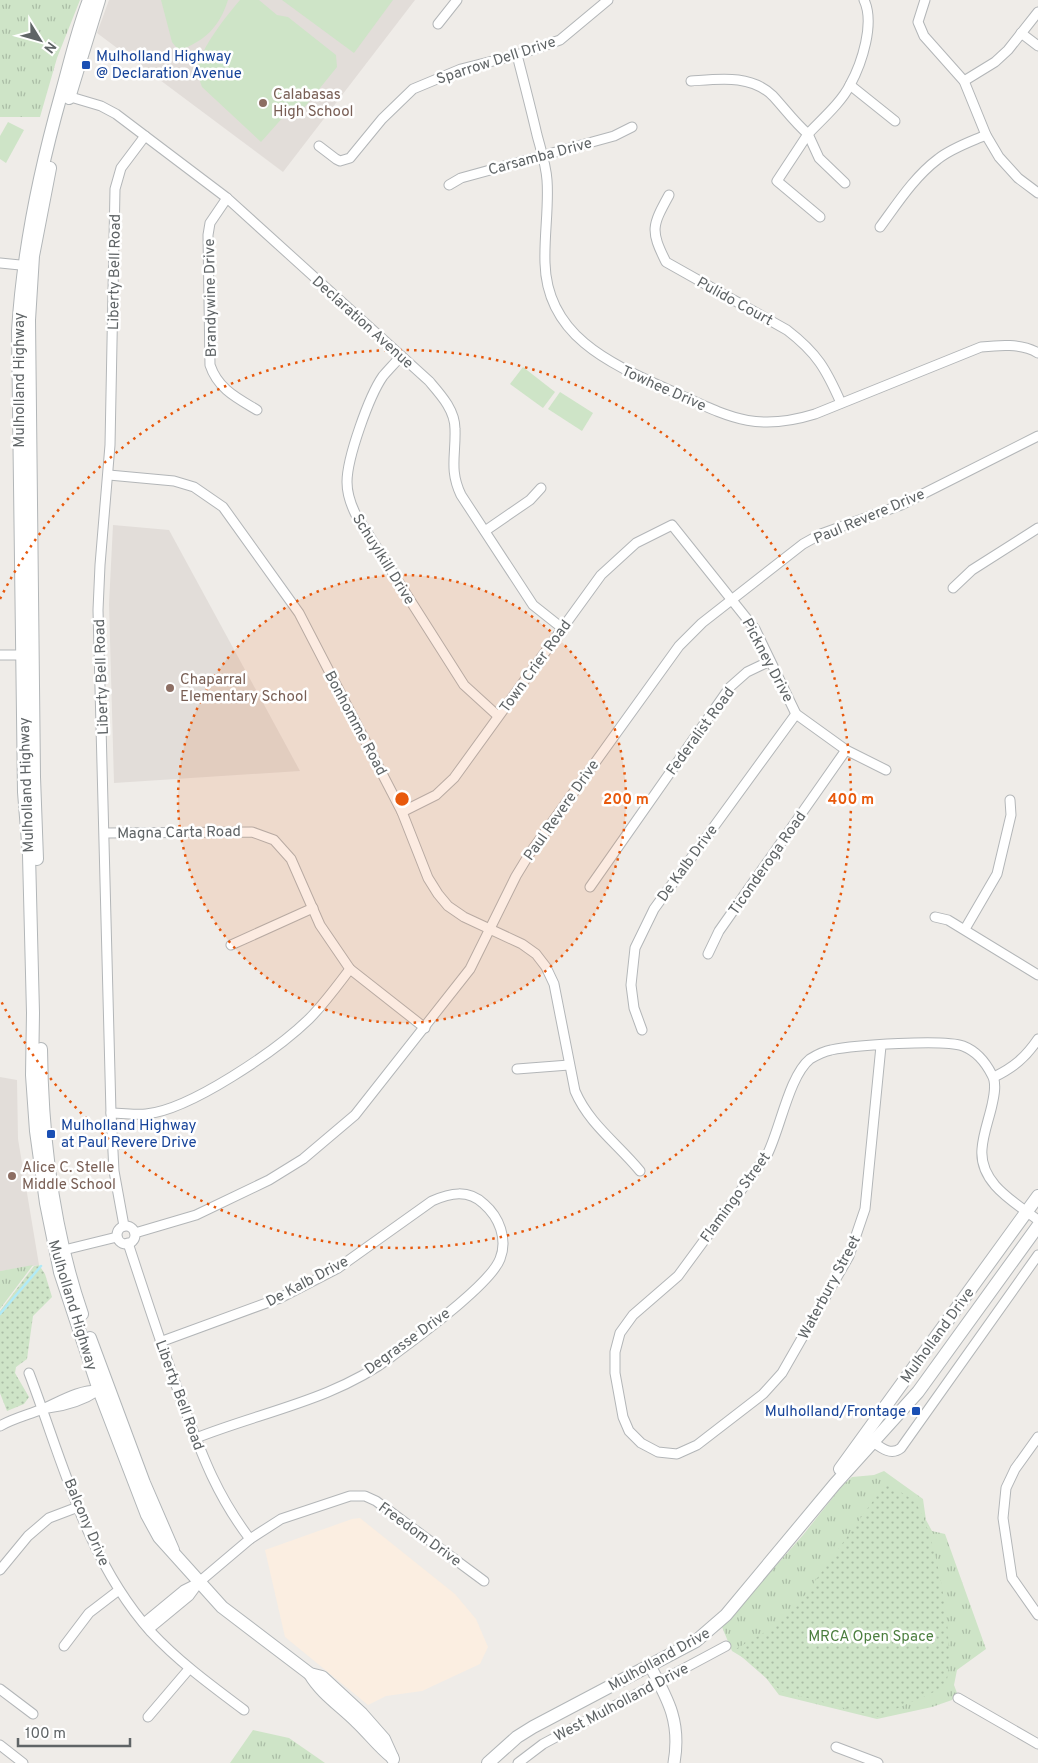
<svg xmlns="http://www.w3.org/2000/svg" width="1038" height="1763" font-family="Overpass,sans-serif">
<style>
.commercial{fill:#fbeee1}
.education{fill:#e2ddd9}
.grass{fill:url(#grass-tufts)}
.park{fill:url(#park-dots)}
.pitch{fill:#cee4c7}
.lines{fill:none;stroke-linecap:round;stroke-linejoin:round}
.stream{stroke:#b1eaf6;stroke-width:2.5}
.minor-casing{stroke:#b3b6b8;stroke-width:11}
.tertiary-casing{stroke:#b3b6b8;stroke-width:13}
.secondary-casing{stroke:#b2b6b8;stroke-width:14}
.minor{stroke:#fff;stroke-width:9}
.tertiary{stroke:#fff;stroke-width:11}
.secondary{stroke:#fff;stroke-width:12}
.ring{fill:none;stroke:#e8590c;stroke-width:2.5;stroke-dasharray:2.5 5}
.transit-dot{fill:#1a4fb4;stroke:#fff;stroke-width:2}
.education-dot{fill:#8d6e63;stroke:#fff;stroke-width:2}
.labels{text-anchor:middle;stroke-width:5;stroke-linejoin:round;paint-order:stroke}
.transit-label{font-size:15px;fill:#164399;stroke:#fff;text-anchor:start}
.street-label{font-size:15px;fill:#5f6466;stroke:#fff}
.education-label{font-size:15px;fill:#785e54;stroke:#fff;text-anchor:start}
.park-label{font-size:15px;fill:#4b7e3e;stroke:#fff}
.centre{fill:#e8590c;stroke:#fff;stroke-width:2.5}
.ring-label{font-size:15px;text-anchor:middle;font-weight:bold;fill:#e8590c;stroke:#fff;stroke-width:5;stroke-linejoin:round;paint-order:stroke}
</style>
<defs>
<pattern id="grass-tufts" width="24" height="20" patternUnits="userSpaceOnUse" patternTransform="scale(1.25)"><rect width="24" height="20" fill="#cee4c7"/><path d="M3 7l-1-3M5 7V3M7 7l1-3M15 17l-1-3M17 17v-4M19 17l1-3" fill="none" stroke="#aabca5"/></pattern>
<pattern id="park-dots" width="8" height="8" patternUnits="userSpaceOnUse" patternTransform="scale(1.25)"><rect width="8" height="8" fill="#cee4c7"/><path d="M2 2h.1M6 6h.1" fill="none" stroke="#aabca5" stroke-width="1.8" stroke-linecap="round"/></pattern>
</defs>
<rect width="100%" height="100%" fill="#efece8"/>
<polygon class="commercial" points="360,1518 455,1594 476,1619 488,1647 480,1664 422,1691 386,1696 368,1705 285,1637 265,1550 352,1519"/>
<g class="education">
<polygon points="109,0 415,0 283,172 97,33"/>
<polygon points="113,525 169,530 300,771 114,783 109,604"/>
<polygon points="0,1077 17,1080 18,1139 39,1265 0,1271"/>
</g>
<g class="grass">
<polygon points="0,0 80,0 57,58 40,117 0,117"/>
<polygon points="33,1265 0,1309 0,1271"/>
<polygon points="884,1471 923,1499 926,1520 932,1531 945,1534 986,1649 957,1670 954,1685 957,1693 952,1700 932,1707 877,1719 779,1695 757,1666 732,1651 722,1627 803,1535 842,1486 852,1477 874,1475"/>
<polygon points="253,1730 289,1738 325,1763 230,1763"/>
</g>
<g class="park">
<polygon points="39,1265 45,1274 52,1297 33,1316 27,1359 16,1367 15,1373 29,1397 24,1404 7,1411 0,1393 0,1311 34,1266"/>
<path d="M886,1483C894,1489 912,1497 917,1505C937,1537 958,1652 945,1687L878,1717L781,1691L734,1650L772,1628L797,1606Z"/>
</g>
<g class="pitch">
<path d="M161,0H228C219,28 205,40 179,51L172,42Z"/>
<path d="M240,0H259L277,15L288,17L336,55L337,67L299,114L285,115L261,142L202,87C200,81 197,75 198,68C200,49 227,15 240,0Z"/>
<polygon points="282,0 393,0 354,53"/>
<polygon points="8,122 24,130 6,163 0,159 0,136"/>
<polygon points="523,367 555,392 543,408 510,384"/>
<polygon points="560,392 593,413 582,431 548,409"/>
</g>
<g class="lines">
<polyline class="stream" points="0,1314 41,1266"/>
<defs>
<g id="minor">
<polyline points="925,0 918,22 924,36 964,81 986,135 999,157 1018,178 1038,193"/>
<polyline points="438,24 457,0"/>
<polyline points="1021,33 1038,46"/>
<path d="M517,55C524,82 531,109 537,135C541,150 546,165 547,180C549,207 544,235 545,263C547,341 619,367 678,394C731,418 757,432 815,414L981,347C999,345 1021,343 1038,353"/>
<path d="M691,81C719,79 751,74 773,96C785,109 795,123 808,134C821,120 841,103 850,85C862,63 875,23 864,0"/>
<polyline points="964,81 995,62 1008,50 1038,12"/>
<polyline points="850,85 895,121"/>
<path d="M64,95L101,106L116,114L227,198L429,381C441,395 455,410 455,429C456,455 449,470 461,495L533,605L562,628"/>
<polyline points="808,134 777,181 820,217"/>
<polyline points="808,134 819,158 845,183"/>
<polyline points="319,146 336,159 340,161 350,158 382,119 413,89 461,69 517,55 560,40 608,0"/>
<polyline points="449,185 461,178 614,136 632,127"/>
<path d="M669,195C652,226 650,230 666,262L787,330C817,353 826,369 841,403"/>
<path d="M227,198L210,223L208,235L210,365C218,389 237,398 257,410"/>
<path d="M880,227C897,204 914,177 938,159C952,148 970,142 986,135"/>
<polyline points="0,263 30,266"/>
<path d="M401,356C395,363 389,369 383,376C369,396 347,458 347,482C347,494 351,505 356,515L464,685L498,716"/>
<path d="M109,475L174,481L194,487L223,507L299,613L402,812L428,878L438,894L448,906L464,917L522,944L536,954L546,967L554,984L575,1091C589,1124 618,1144 640,1171"/>
<polyline points="485,531 530,500 541,488"/>
<polyline points="953,588 972,570 1038,528"/>
<polyline points="0,655 27,655"/>
<polyline points="402,812 436,795 454,778 601,575 636,543 672,525 755,629 796,714 846,750 886,770"/>
<polyline points="106,833 252,832 274,840 291,859 320,925 350,969 425,1028"/>
<polyline points="590,887 730,687 747,672 770,661"/>
<polyline points="935,917 948,920 1038,975"/>
<polyline points="965,929 997,874 1011,815 1010,800"/>
<polyline points="231,945 313,908"/>
<polyline points="708,954 719,931 846,750"/>
<polyline points="642,1030 634,1008 631,985 635,948 654,909 796,714"/>
<path d="M881,1046L865,1209L849,1256L782,1373L763,1394L697,1445L677,1454L658,1452L641,1443L629,1431L623,1417L615,1373V1352L620,1333L633,1315L678,1276L767,1155C780,1130 789,1076 810,1059C815,1056 825,1051 831,1050C854,1045 944,1039 963,1046C976,1051 986,1063 992,1075C997,1083 994,1096 992,1105C989,1119 983,1134 982,1149C979,1183 1014,1202 1038,1220"/>
<polyline points="517,1069 569,1065"/>
<path d="M994,1077C1014,1067 1025,1058 1038,1039"/>
<path d="M111,1113C123,1113 135,1115 146,1114C190,1110 277,1050 309,1019C324,1004 337,986 350,969"/>
<polyline points="124,1226 114,1171 111,1113 98,610 100,565 110,445 115,189 121,168 145,136"/>
<circle cx="126" cy="1235" r="9"/>
<polyline points="135,1233 196,1215 269,1180 303,1159 355,1115 470,969 516,876 530,853 679,646 702,623 803,544 821,534 901,505 1038,436"/>
<path d="M128,1243C145,1295 162,1347 181,1399C201,1452 215,1493 250,1539"/>
<polyline points="60,1251 117,1237"/>
<path d="M160,1342L280,1298L338,1268L432,1201C450,1193 468,1189 484,1204C499,1217 508,1239 500,1259C490,1285 416,1338 391,1357C334,1400 261,1412 196,1438"/>
<path d="M29,1373C63,1462 86,1559 151,1632C179,1662 212,1686 244,1710"/>
<path d="M48,1408C66,1406 84,1400 99,1390"/>
<path d="M0,1426C12,1419 27,1415 40,1410C60,1402 76,1390 99,1390"/>
<polyline points="1038,1437 1015,1469 1006,1488 1003,1518 1012,1578 1038,1615"/>
<path d="M869,1439C879,1446 890,1457 901,1448L1038,1255"/>
<polyline points="0,1570 28,1536 49,1518 78,1507"/>
<polyline points="144,1623 184,1590 198,1583 250,1539 281,1519 350,1496 365,1496 376,1501 484,1581"/>
<polyline points="149,1629 189,1596 197,1585"/>
<polyline points="64,1646 89,1613 119,1590"/>
<polyline points="0,1689 33,1714"/>
<polyline points="958,1698 1038,1744"/>
<polyline points="148,1717 189,1669"/>
<polyline points="0,1745 23,1763"/>
<polyline points="836,1747 878,1763"/>
<polyline points="518,1763 543,1744 726,1646"/>
</g>
<path id="tertiary" d="M650,1666C669,1701 681,1723 674,1763"/>
<g id="secondary">
<path d="M89,0C77,31 70,63 61,95C39,173 23,250 18,331L24,792L29,855L33,1013L32,1075L36,1131L46,1203L60,1272L99,1390L147,1515L159,1537L222,1607L310,1674L322,1677L362,1714L384,1739L393,1759"/>
<polyline points="69,98 99,0"/>
<polyline points="37,859 34,777 29,320 33,256 50,168"/>
<path d="M41,1049C42,1138 53,1230 82,1314"/>
<polyline points="90,1338 144,1483 173,1550"/>
<polyline points="840,1469 1038,1196"/>
<path d="M310,1674C321,1693 341,1706 356,1721C369,1733 378,1746 392,1757"/>
<polyline points="488,1763 517,1737 533,1727 696,1641 726,1615 835,1484 918,1392 1038,1226"/>
</g>
</defs>
<use href="#minor" class="minor-casing"/>
<use href="#tertiary" class="tertiary-casing"/>
<use href="#secondary" class="secondary-casing"/>
<use href="#minor" class="minor"/>
<use href="#tertiary" class="tertiary"/>
<use href="#secondary" class="secondary"/>
</g>
<circle cx="402" cy="799" r="224" fill="#e8590c" fill-opacity=".12"/>
<g class="ring">
<circle cx="402" cy="799" r="224"/>
<path d="M0 599A449 449 0 1 1 0 999"/>
</g>
<g class="transit-dot">
<rect x="81" y="60" width="10" height="10" rx="2.5"/>
<rect x="46" y="1129" width="10" height="10" rx="2.5"/>
<rect x="911" y="1406" width="10" height="10" rx="2.5"/>
</g>
<g class="education-dot">
<circle cx="263" cy="103" r="5"/>
<circle cx="170" cy="688" r="5"/>
<circle cx="12" cy="1176" r="5"/>
</g>
<g class="labels">
<g class="transit-label">
<text x="96" y="61">Mulholland Highway<tspan x="96" dy="17">@ Declaration Avenue</tspan></text>
<text x="61" y="1130">Mulholland Highway<tspan x="61" dy="17">at Paul Revere Drive</tspan></text>
<text x="906" y="1416" text-anchor="end">Mulholland/Frontage</text>
</g>
<g class="street-label">
<text transform="translate(496 60) rotate(-18)" y="5">Sparrow Dell Drive</text>
<text transform="translate(540 156) rotate(-15)" y="5">Carsamba Drive</text>
<text transform="translate(114 272) rotate(-89)" y="5">Liberty Bell Road</text>
<text transform="translate(210 298) rotate(-91)" y="5">Brandywine Drive</text>
<text transform="translate(735 301) rotate(29)" y="5">Pulido Court</text>
<text transform="translate(363 322) rotate(42)" y="5">Declaration Avenue</text>
<text transform="translate(19 380) rotate(-90)" y="5">Mulholland Highway</text>
<text transform="translate(664 388) rotate(24)" y="5">Towhee Drive</text>
<text transform="translate(869 516) rotate(-23)" y="5">Paul Revere Drive</text>
<text transform="translate(384 559) rotate(58)" y="5">Schuylkill Drive</text>
<text transform="translate(768 660) rotate(62)" y="5">Pickney Drive</text>
<text transform="translate(535 666) rotate(-54)" y="5">Town Crier Road</text>
<text transform="translate(101 677) rotate(-92)" y="5">Liberty Bell Road</text>
<text transform="translate(356 723) rotate(62)" y="5">Bonhomme Road</text>
<text transform="translate(700 731) rotate(-54)" y="5">Federalist Road</text>
<text transform="translate(26 785) rotate(-92)" y="5">Mulholland Highway</text>
<text transform="translate(561 810) rotate(-55)" y="5">Paul Revere Drive</text>
<text transform="translate(179 832) rotate(-1)" y="5">Magna Carta Road</text>
<text transform="translate(687 863) rotate(-54)" y="5">De Kalb Drive</text>
<text transform="translate(767 863) rotate(-55)" y="5">Ticonderoga Road</text>
<text transform="translate(735 1197) rotate(-54)" y="5">Flamingo Street</text>
<text transform="translate(307 1281) rotate(-28)" y="5">De Kalb Drive</text>
<text transform="translate(829 1287) rotate(-62)" y="5">Waterbury Street</text>
<text transform="translate(73 1305) rotate(73)" y="5">Mulholland Highway</text>
<text transform="translate(937 1335) rotate(-54)" y="5">Mulholland Drive</text>
<text transform="translate(407 1341) rotate(-36)" y="5">Degrasse Drive</text>
<text transform="translate(180 1395) rotate(70)" y="5">Liberty Bell Road</text>
<text transform="translate(87 1522) rotate(67)" y="5">Balcony Drive</text>
<text transform="translate(420 1534) rotate(36)" y="5">Freedom Drive</text>
<text transform="translate(659 1659) rotate(-29)" y="5">Mulholland Drive</text>
<text transform="translate(621 1702) rotate(-28)" y="5">West Mulholland Drive</text>
</g>
<g class="education-label">
<text x="273" y="99">Calabasas<tspan x="273" dy="17">High School</tspan></text>
<text x="180" y="684">Chaparral<tspan x="180" dy="17">Elementary School</tspan></text>
<text x="22" y="1172">Alice C. Stelle<tspan x="22" dy="17">Middle School</tspan></text>
</g>
<g class="park-label">
<text x="871" y="1641">MRCA Open Space</text>
</g>
</g>
<circle cx="402" cy="799" r="8" class="centre"/>
<g class="ring-label">
<text x="626" y="804">200 m</text>
<text x="851" y="804">400 m</text>
</g>
<g transform="translate(40 40) rotate(127)" stroke="#ffffff" stroke-width="4" paint-order="stroke">
<path d="M0-4L9 19L0 12L-9 19Z" fill="#5f6466"/>
<text y="-8" font-size="14" font-weight="bold" text-anchor="middle" fill="#5f6466">N</text>
</g>
<path d="M18 1738v8h112v-8" fill="none" stroke="#5f6466" stroke-width="2.5"/>
<text x="25" y="1738" font-size="15" fill="#5f6466" stroke="#ffffff" stroke-width="4" paint-order="stroke">100 m</text>
</svg>
